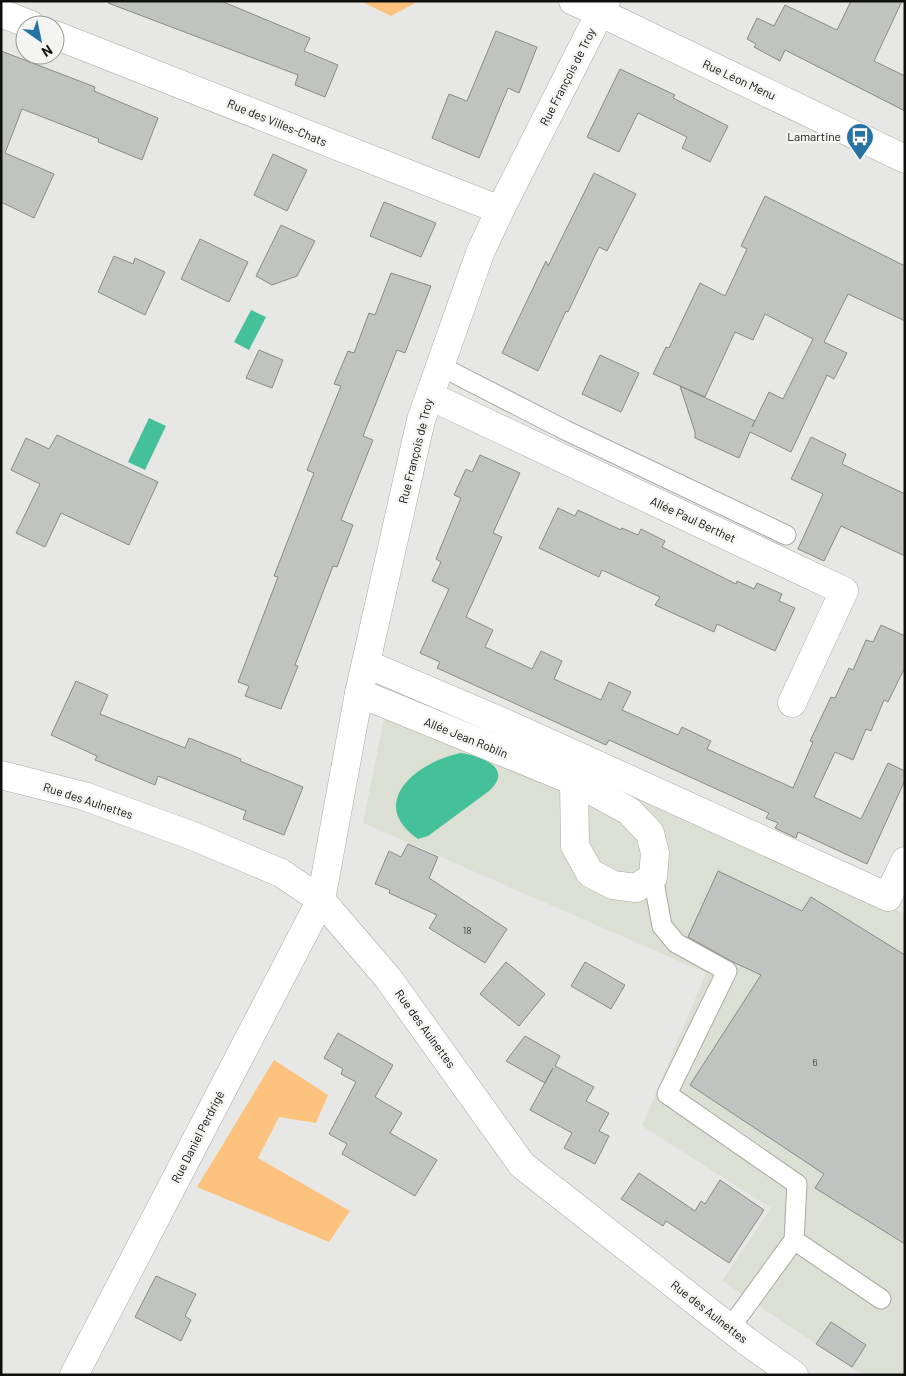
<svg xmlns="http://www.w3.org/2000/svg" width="906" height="1376" font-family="Barlow,sans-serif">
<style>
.built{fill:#dcdfd4}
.green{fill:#fdc27d}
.water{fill:#45c19a}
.building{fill:#c0c3c0;stroke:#898b88}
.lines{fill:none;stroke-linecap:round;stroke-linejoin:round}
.lane-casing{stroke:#a9a9a6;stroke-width:21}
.street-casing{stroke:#a9a9a6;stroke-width:29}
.lane{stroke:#fff;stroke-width:19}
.street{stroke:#fff;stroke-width:28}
.labels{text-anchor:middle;stroke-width:4.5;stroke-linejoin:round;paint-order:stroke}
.number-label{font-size:10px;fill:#3b3d3a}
.street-label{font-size:12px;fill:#0f100e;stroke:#f4f5f2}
.poi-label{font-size:12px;fill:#0f100e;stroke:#f4f5f2;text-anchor:end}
</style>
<rect width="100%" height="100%" fill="#e7e8e5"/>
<polygon class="built" points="391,684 905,914 905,1375 863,1375 722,1281 771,1208 642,1126 706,973 363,823"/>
<g class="green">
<polygon points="360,1 419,1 391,16"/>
<polygon points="274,1060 328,1095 316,1123 279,1117 258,1158 350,1211 329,1242 197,1187"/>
</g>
<g class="water">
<polygon points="251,310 266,317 249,350 234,342"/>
<polygon points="149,418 166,426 145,470 128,462"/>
<path d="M461,753C473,755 505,763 497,781C495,785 492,788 489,791L428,836L418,839C365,802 419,761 461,753Z"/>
</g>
<g class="building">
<polygon points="108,1 221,1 310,38 304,51 338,65 325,97 295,85 298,75 108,3"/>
<polygon points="851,1 902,1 874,61 905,76 905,111 785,50 780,61 754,47 756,44 747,39 757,18 774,26 785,5 837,30"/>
<polygon points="496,31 537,47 519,93 508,88 479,158 432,138 449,94 467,101"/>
<polygon points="1,51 95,87 94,91 158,118 142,160 98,142 99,139 22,109 5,153 54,174 34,218 1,202"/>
<polygon points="620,69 675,95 673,98 728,126 710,162 682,148 687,137 638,113 619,152 587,137"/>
<polygon points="273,154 307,170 287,211 254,195"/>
<polygon points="594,173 636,194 607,251 599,247 568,312 566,311 538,371 502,353 546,261 548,266"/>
<polygon points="765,196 905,266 905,321 848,294 824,342 847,353 834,379 827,375 791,452 750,432 739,458 695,438 695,432 680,386 755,421 752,427 769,392 783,399 813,339 765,314 753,340 735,332 705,397 653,374 666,347 669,348 700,283 725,296 747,249 741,246"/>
<polygon points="384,202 436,223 421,257 370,236"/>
<polygon points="281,225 315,241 297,276 272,285 256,276"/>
<polygon points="200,239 248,262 229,302 181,279"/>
<polygon points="114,256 133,264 135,258 165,272 145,315 98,292"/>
<polygon points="391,273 431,286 405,353 397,350 363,436 373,440 341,520 353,525 337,567 333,566 295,665 298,666 281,709 245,696 249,686 238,682 278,577 274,576 314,473 307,470 341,386 334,384 348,351 354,353 369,313 375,315"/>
<polygon points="259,350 283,360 272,388 246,378"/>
<polygon points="600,355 639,373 621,412 582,394"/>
<polygon points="57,435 158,482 129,545 61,513 45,547 16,533 40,484 11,470 26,438 49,449"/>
<polygon points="811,437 846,454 842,464 905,494 905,556 841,526 824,561 798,549 823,494 791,479"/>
<polygon points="480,455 520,473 493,533 502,537 466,617 493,630 485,647 532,669 541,651 562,661 554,679 601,700 609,682 631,692 622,710 678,735 682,727 711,741 707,749 793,788 813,742 810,741 831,697 835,698 849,668 853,670 866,640 873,642 881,625 905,636 905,667 888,702 884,700 871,731 866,729 853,760 835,752 814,797 861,819 888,763 905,771 905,780 867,864 798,832 796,838 775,828 778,823 766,818 769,813 609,740 606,745 437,668 440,662 420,653 449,589 432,581 441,562 436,559 461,498 454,495 466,469 472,472"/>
<polygon points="558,508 575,516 578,510 621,530 622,528 638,535 641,529 665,541 662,547 736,584 737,581 754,589 757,583 782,594 779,601 795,608 775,651 717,624 714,632 655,605 660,597 602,570 599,577 539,548"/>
<polygon points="76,681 108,695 100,714 185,748 189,738 241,759 240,761 303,787 284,835 243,819 246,811 158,776 155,785 95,760 97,756 51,735"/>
<polygon points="408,844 438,857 429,878 507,929 485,963 429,928 437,915 389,893 390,890 375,884 389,851 401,857"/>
<polygon points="718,871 802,911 811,897 905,955 905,1244 815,1188 824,1174 690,1085 761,975 733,962 688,937"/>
<polygon points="506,962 545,994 519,1026 480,994"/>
<polygon points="585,962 625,985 611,1009 571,986"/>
<polygon points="338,1033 393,1065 375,1097 402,1113 390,1133 437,1160 415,1196 342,1154 347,1144 329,1134 356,1082 341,1074 343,1069 324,1058"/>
<polygon points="525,1036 560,1056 555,1066 594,1087 586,1101 609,1113 599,1131 609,1136 595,1164 564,1148 572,1133 530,1110 553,1068 545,1083 506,1061"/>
<polygon points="639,1173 695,1211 701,1201 705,1204 720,1180 764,1210 729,1263 666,1221 663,1226 621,1199"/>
<polygon points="156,1276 196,1294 185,1316 191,1320 181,1341 135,1317"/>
<polygon points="831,1322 866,1345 852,1367 816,1344"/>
</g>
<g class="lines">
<defs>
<g id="lane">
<polyline points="440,366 565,430 786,535"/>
<polyline points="653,877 662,926 676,943 727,971 667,1094 797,1184 794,1240 730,1328"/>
<polyline points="794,1240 881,1299"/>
</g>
<g id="street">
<polyline points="573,1 601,13 905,159"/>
<polyline points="1,13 31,25"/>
<polyline points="55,35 500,210"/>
<polyline points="430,396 844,591 792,703"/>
<polyline points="367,664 514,727 888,897 905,861"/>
<polyline points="359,693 574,781 629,811 650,833 655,853 653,877 636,888 613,885 590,873 575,846 574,781"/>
<polyline points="1,775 84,796 193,836 281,873 321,900 388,978 522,1165 745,1340 794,1375"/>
<polyline points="74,1375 321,900 359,693 421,420 480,253 500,210 606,1"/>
</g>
</defs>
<use href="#lane" class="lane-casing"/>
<use href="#street" class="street-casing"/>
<use href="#lane" class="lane"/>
<use href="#street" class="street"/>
</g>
<defs>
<symbol id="bus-pin" viewBox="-11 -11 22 30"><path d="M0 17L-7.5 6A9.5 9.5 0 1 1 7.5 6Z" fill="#2772a5" stroke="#f4f5f2"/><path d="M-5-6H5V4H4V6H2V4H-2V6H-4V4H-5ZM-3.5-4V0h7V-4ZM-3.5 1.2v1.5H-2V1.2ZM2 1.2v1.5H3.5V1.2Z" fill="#fff"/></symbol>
</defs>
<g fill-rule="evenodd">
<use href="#bus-pin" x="844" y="121" width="32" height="43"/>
</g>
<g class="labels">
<g class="number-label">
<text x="467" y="934">18</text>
<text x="815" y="1066">6</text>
</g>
<g class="street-label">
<text transform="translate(568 77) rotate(-63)" y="4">Rue François de Troy</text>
<text transform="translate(739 80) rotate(25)" y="4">Rue Léon Menu</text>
<text transform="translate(277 123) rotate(22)" y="4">Rue des Villes-Chats</text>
<text transform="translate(416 451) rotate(-76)" y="4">Rue François de Troy</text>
<text transform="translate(693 520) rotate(25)" y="4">Allée Paul Berthet</text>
<text transform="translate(466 738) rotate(22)" y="4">Allée Jean Roblin</text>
<text transform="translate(88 801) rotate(18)" y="4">Rue des Aulnettes</text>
<text transform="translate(425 1029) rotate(54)" y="4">Rue des Aulnettes</text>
<text transform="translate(198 1137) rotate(-63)" y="4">Rue Daniel Perdrigé</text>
<text transform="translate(709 1312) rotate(38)" y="4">Rue des Aulnettes</text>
</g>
<g class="poi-label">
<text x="841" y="141">Lamartine</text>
</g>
</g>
<rect width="906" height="1376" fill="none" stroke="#0f100e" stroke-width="5"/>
<g transform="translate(40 40) rotate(147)"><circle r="24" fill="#f4f5f2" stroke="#989997"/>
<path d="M0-4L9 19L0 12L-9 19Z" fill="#2772a5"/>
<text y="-8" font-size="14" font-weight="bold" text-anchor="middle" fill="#0f100e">N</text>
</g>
</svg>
